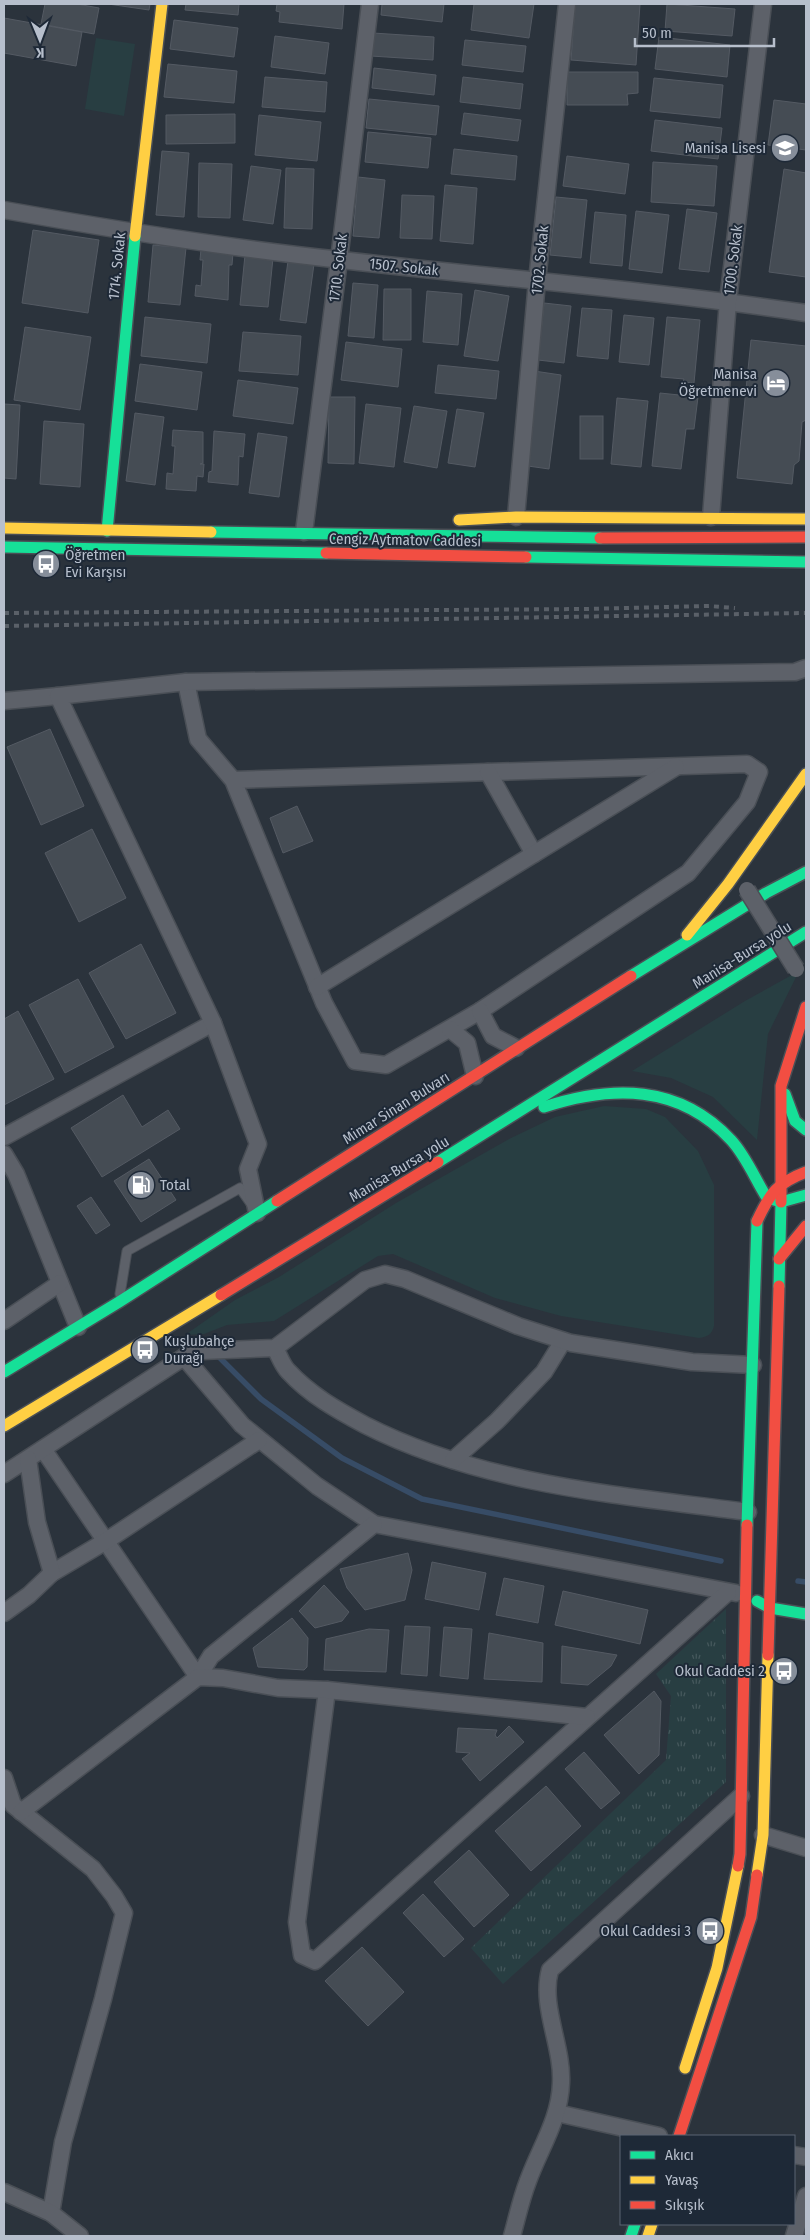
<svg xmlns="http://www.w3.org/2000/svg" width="810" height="2240" font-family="'Fira Sans Condensed',sans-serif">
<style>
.green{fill:#283e42}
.park{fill:url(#park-tufts)}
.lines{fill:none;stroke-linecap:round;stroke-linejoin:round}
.stream{stroke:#374c66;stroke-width:5.5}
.building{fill:#454c54;stroke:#545a63}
.lane-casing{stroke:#4a4f56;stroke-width:11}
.street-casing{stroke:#4a4f56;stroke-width:19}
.fast-casing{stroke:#4a4f56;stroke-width:14}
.slow-casing{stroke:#4a4f56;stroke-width:14}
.jam-casing{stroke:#4a4f56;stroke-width:14}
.lane{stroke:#5d6169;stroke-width:9}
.street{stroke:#5d6169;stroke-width:16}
.fast{stroke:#16e098;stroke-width:11}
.slow{stroke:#ffcf43;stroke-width:11}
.jam{stroke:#f24e42;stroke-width:11}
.rail{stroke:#5a6068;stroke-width:4;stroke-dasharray:5 5;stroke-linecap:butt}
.street-bridge-casing{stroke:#4a4f56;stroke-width:19;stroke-linecap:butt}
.street-bridge{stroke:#5d6169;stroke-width:16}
.labels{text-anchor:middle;stroke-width:4;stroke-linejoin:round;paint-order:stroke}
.poi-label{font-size:15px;fill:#b7bfcc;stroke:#1e2937;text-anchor:end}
.street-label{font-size:15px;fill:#b7bfcc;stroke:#1e2937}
</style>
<defs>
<pattern id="park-tufts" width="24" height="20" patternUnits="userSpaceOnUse" patternTransform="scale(1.25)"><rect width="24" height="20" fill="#283e42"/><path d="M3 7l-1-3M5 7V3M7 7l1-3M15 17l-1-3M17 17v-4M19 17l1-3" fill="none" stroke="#45585c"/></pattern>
</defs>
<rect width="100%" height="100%" fill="#2b333c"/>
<g class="green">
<polygon points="96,38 135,44 124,116 85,109"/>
<polygon points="799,971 768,1034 757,1140 713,1097 671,1078 632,1071 745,1001"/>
<path d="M604,1106L646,1109L665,1117L698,1151L714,1185V1326C712,1334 708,1337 699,1338L561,1316L495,1298L393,1254L378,1256L274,1321L227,1325L204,1334L185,1335L235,1300L279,1277L396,1203L511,1138L555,1117Z"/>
</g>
<polygon class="park" points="726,1609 726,1782 503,1984 471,1948 666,1760 671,1696 656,1674"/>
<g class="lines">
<g class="stream">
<polyline points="219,1357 261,1399 342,1458 422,1499 721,1561"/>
<polyline points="798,1581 806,1582"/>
</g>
</g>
<g class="building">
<polygon points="45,4 77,4 99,8 94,34 41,24"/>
<polygon points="108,4 150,4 149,10"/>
<polygon points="186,4 239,4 238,15 185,10"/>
<polygon points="277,4 344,4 342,29 279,22 280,12 276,11"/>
<polygon points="382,4 444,4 442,22 381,15"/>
<polygon points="474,4 534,4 529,38 471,30"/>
<polygon points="575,4 640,4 636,65 571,60"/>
<polygon points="667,4 735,9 732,36 665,31"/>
<polygon points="4,18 82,32 76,66 4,53"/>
<polygon points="174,20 238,28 234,57 170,49"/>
<polygon points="373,33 434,37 433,60 371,56"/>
<polygon points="275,36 329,43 325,74 271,67"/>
<polygon points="659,37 730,45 727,77 655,69"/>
<polygon points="465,40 526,46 523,72 462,65"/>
<polygon points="168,64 237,71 234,103 164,97"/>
<polygon points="374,68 436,75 434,95 372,88"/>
<polygon points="567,72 638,72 638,93 627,94 628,105 567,105"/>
<polygon points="265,77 327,82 325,112 262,107"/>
<polygon points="463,77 523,84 520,109 460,102"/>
<polygon points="654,78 723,85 720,118 650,111"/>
<polygon points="369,99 439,106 436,135 366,128"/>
<polygon points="774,100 806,104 806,150 768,145"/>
<polygon points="464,113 521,120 518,141 461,134"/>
<polygon points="235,114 235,143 166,144 166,115"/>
<polygon points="259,115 321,122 317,161 255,155"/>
<polygon points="655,120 722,128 718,159 651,151"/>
<polygon points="368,132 431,138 428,168 365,162"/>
<polygon points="454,149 517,156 515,180 451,174"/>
<polygon points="162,151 189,153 184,217 156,215"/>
<polygon points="567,156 629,164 625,194 563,186"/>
<polygon points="653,162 717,166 714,206 651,202"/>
<polygon points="199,163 232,164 230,218 198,217"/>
<polygon points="251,166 281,170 273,224 243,220"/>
<polygon points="286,168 314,169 312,229 284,228"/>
<polygon points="784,169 806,173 806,277 769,272"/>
<polygon points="358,177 385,180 379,238 353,236"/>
<polygon points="445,185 477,188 473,244 440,241"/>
<polygon points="402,195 434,196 432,239 400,238"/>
<polygon points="556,197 587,200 581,258 550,255"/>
<polygon points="687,209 717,213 709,272 679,269"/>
<polygon points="636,211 669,215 662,273 629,269"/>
<polygon points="595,212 626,215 622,266 590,263"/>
<polygon points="33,230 99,240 88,313 22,303"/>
<polygon points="153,245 186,248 180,305 148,302"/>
<polygon points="201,249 233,253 232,265 229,265 228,300 195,296 196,285 201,286 203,260 200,260"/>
<polygon points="245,255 273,258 268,307 240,305"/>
<polygon points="288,261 314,264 306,323 280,320"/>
<polygon points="353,283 378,285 374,338 348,336"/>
<polygon points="384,289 411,289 411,340 383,340"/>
<polygon points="475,290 509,296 498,361 464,356"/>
<polygon points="427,291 462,294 458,345 423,342"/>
<polygon points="544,303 571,306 564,363 538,360"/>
<polygon points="582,308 612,310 608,359 577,356"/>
<polygon points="624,315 654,318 649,365 619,362"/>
<polygon points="145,317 211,324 207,363 141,356"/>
<polygon points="667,317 700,320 694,383 683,382 684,379 661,377"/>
<polygon points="25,327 91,337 80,410 14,400"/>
<polygon points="243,332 301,336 298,375 239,371"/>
<polygon points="751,340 806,346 806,420 802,422 799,461 794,465 792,484 737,478"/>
<polygon points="346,342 402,349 398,387 341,380"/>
<polygon points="140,364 202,372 197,410 135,401"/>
<polygon points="438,365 499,371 496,399 435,393"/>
<polygon points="534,371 561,375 549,469 521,465"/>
<polygon points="238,380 298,388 293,424 233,416"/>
<polygon points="660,393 698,397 694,429 686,429 681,469 652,466"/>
<polygon points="329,397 355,397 354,464 328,463"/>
<polygon points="617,398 648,401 641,467 611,464"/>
<polygon points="4,404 20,405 16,479 4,478"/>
<polygon points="366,404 401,408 394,467 359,463"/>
<polygon points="414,406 447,411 437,468 404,462"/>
<polygon points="457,409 484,413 475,467 448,463"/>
<polygon points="135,413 164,417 155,485 126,481"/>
<rect x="580" y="416" width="23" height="43"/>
<polygon points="44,421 84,424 80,487 40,484"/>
<polygon points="173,430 203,432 203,463 200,464 204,464 203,477 197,476 196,491 166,489 167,473 173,474 175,446 172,446"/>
<polygon points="214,431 245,434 243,457 239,456 238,485 208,482 209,472 212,471"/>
<polygon points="258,433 287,437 279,497 249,493"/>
<polygon points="50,729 84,806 41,825 7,747"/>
<polygon points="297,806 313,841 283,853 270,818"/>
<polygon points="92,829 126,898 79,922 45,853"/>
<polygon points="141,944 176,1013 126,1039 89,973"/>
<polygon points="78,979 114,1047 65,1073 29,1005"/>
<polygon points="18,1011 54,1079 4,1105 4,1019"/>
<polygon points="123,1095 142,1127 168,1110 180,1129 102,1177 71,1128"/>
<polygon points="149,1159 176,1200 141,1222 114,1181"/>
<polygon points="91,1197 110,1225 96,1234 77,1206"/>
<polygon points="408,1553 412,1570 405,1600 365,1610 347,1588 340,1569"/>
<polygon points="432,1562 486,1573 479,1610 425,1599"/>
<polygon points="504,1578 544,1586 538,1623 496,1615"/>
<polygon points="324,1585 349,1612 342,1621 315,1628 299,1611"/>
<polygon points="563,1591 648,1610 640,1644 555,1625"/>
<polygon points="292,1618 308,1638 307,1667 304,1670 258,1667 253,1648"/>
<polygon points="405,1626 430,1627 427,1676 401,1674"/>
<polygon points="444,1627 472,1629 468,1679 440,1676"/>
<polygon points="369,1629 389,1630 386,1672 324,1670 326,1639"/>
<polygon points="489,1633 543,1643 542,1682 484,1679"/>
<polygon points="562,1646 617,1655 611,1666 588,1685 561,1683"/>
<polygon points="654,1691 661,1701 659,1755 639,1774 604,1735"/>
<polygon points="509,1726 524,1742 480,1781 462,1759 470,1753 456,1752 458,1728 497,1730 495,1735 497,1738"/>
<polygon points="584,1752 620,1793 601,1809 565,1769"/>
<polygon points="546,1786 581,1826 531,1871 495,1831"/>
<polygon points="469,1850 509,1895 474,1927 434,1882"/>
<polygon points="423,1894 464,1939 444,1957 403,1913"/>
<polygon points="362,1947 404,1992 368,2026 325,1981"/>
</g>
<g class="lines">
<defs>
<polyline id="lane" points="120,1294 127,1251 240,1188 252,1205"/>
<g id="street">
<path d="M4,210C116,230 228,248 342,260C496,278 652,290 806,313"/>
<polyline points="516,517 537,281 567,4"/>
<polyline points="711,517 728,301 763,4"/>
<polyline points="304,532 339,260 370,4"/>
<polyline points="186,682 198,739 233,780 324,1003 355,1061 386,1065 480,1011 688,873 747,802 759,772 747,764 233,780"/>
<polyline points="4,701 58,696"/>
<polyline points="488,772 534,854"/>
<polyline points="317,987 676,767"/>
<polyline points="480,1011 493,1036 516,1048"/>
<polyline points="450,1029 467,1043 475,1076"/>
<polyline points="4,1137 213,1023"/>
<polyline points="4,1154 16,1174 78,1327"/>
<polyline points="257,1213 248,1169 258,1144 213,1023 58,696 186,682 795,672 806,668"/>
<polyline points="4,1321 60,1283"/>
<path d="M275,1348C279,1355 282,1365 288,1371C310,1395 337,1410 365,1425C483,1485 619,1495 748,1512"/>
<polyline points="184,1357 242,1425 317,1486 374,1524 736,1593"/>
<polyline points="43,1449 198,1677 211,1656 374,1524"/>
<polyline points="453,1460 497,1421 544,1372 563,1341"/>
<polyline points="4,1474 184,1357 202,1351 275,1348 365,1280 385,1274 405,1279 518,1326 571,1343 692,1362 753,1365"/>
<polyline points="52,1573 106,1541 259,1440"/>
<polyline points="4,1613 29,1595 52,1573 37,1522 28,1459"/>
<polyline points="327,1690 297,1922 302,1955 315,1961 728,1592"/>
<polyline points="4,1778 13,1805 93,1869 114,1896 124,1913 103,1999 63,2142 51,2213"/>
<polyline points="21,1812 198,1677 223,1678 278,1688 327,1690 587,1717"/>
<polyline points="763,1835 806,1848"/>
<polyline points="557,2113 659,2136"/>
<polyline points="794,2155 806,2157"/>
<polyline points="4,2192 51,2213 80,2236"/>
<path d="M512,2236C517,2218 521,2199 528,2181C540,2148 560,2119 561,2083C563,2046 540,2006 550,1970L741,1796"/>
<polyline points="794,2236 806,2196"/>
</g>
<g id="fast">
<polyline points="107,531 135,236"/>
<polyline points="211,532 600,538"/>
<polyline points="4,547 326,553"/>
<polyline points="526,557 806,562"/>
<polyline points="631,976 766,893 806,872"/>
<polyline points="785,1094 795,1121 806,1130"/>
<path d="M544,1107C612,1085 679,1084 731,1140C746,1156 755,1179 767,1198L781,1202L806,1195"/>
<polyline points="438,1162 806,932"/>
<polyline points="779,1286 781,1202"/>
<polyline points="4,1372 119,1302 277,1201"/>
<polyline points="747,1525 757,1221"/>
<polyline points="757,1601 770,1608 806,1614"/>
<polyline points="631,2236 635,2224"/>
</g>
<g id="slow">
<polyline points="135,236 162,4"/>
<polyline points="459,520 516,517 806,519"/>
<polyline points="4,528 211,532"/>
<polyline points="687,935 728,884 806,774"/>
<polyline points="4,1426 221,1295"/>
<polyline points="757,1875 763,1835 768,1655"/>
<polyline points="685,2068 717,1968 738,1866"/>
<polyline points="648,2236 652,2224"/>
</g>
<g id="jam">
<polyline points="600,538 806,537"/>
<polyline points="326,553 526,557"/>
<polyline points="277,1201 631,976"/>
<polyline points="781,1202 781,1086 806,1007"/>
<path d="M757,1221C770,1193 777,1183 806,1172"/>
<polyline points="779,1259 806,1226"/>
<polyline points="221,1295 438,1162"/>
<polyline points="768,1655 779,1286"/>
<polyline points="738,1866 740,1854 747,1525"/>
<polyline points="679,2136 751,1917 757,1875"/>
</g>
</defs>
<use href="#lane" class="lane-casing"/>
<use href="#street" class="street-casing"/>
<use href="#fast" class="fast-casing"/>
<use href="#slow" class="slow-casing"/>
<use href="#jam" class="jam-casing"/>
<use href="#lane" class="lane"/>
<use href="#street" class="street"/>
<use href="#fast" class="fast"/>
<use href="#slow" class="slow"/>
<use href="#jam" class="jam"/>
<g class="rail">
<polyline points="4,613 587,609 709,606 735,608"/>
<polyline points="4,626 806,613"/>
</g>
<defs>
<polyline id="street-bridge" points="747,890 796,969"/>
</defs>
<use href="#street-bridge" class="street-bridge-casing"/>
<use href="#street-bridge" class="street-bridge"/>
</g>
<defs>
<symbol id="school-disc" viewBox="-11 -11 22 22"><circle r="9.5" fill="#868e9a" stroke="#1e2937"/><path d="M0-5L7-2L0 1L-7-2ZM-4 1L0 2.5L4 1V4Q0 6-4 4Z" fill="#fff"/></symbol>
<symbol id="hotel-disc" viewBox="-11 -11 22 22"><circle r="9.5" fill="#868e9a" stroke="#1e2937"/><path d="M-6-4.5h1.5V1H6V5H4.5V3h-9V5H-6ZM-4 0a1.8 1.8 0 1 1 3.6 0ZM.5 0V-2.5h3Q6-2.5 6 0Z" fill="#fff"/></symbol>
<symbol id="bus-disc" viewBox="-11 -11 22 22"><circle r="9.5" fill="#868e9a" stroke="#1e2937"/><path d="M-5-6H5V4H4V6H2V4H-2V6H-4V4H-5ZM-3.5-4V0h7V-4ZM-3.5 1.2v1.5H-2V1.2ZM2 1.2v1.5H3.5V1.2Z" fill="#fff"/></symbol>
<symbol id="fuel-disc" viewBox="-11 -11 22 22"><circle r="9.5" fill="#868e9a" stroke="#1e2937"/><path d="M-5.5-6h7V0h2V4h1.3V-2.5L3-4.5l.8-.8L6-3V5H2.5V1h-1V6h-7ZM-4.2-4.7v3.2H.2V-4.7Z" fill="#fff"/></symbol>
</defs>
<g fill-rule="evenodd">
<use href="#school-disc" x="769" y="132" width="32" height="32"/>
<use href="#hotel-disc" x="760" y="367" width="32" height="32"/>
<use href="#bus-disc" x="30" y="548" width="32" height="32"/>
<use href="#fuel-disc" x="125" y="1169" width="32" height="32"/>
<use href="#bus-disc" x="129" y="1334" width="32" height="32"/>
<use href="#bus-disc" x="768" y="1655" width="32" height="32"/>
<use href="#bus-disc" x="694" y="1915" width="32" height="32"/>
</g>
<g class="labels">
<g class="poi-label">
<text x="766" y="153">Manisa Lisesi</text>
<text x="757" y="379">Manisa<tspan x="757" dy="17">Öğretmenevi</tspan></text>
<text x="65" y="560" text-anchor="start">Öğretmen<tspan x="65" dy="17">Evi Karşısı</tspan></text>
<text x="160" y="1190" text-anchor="start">Total</text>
<text x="164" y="1346" text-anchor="start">Kuşlubahçe<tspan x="164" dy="17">Durağı</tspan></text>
<text x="765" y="1676">Okul Caddesi 2</text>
<text x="691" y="1936">Okul Caddesi 3</text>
</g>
<g class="street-label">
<text transform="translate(540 260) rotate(-84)" y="5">1702. Sokak</text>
<text transform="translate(733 260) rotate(-83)" y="5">1700. Sokak</text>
<text transform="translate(117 266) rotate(-84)" y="5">1714. Sokak</text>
<text transform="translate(404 267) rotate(6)" y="5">1507. Sokak</text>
<text transform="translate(338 268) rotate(-83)" y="5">1710. Sokak</text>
<text transform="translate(405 540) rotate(1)" y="5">Cengiz Aytmatov Caddesi</text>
<text transform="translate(742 955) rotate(-32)" y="5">Manisa-Bursa yolu</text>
<text transform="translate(396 1108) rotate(-32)" y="5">Mimar Sinan Bulvarı</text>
<text transform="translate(399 1169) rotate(-31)" y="5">Manisa-Bursa yolu</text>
</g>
</g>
<rect width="810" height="2240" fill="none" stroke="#b7bfcc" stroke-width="10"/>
<rect x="620" y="2135" width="175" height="90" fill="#1e2937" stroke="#5b6573"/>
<rect x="630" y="2151" width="25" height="8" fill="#16e098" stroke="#5b6573"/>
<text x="665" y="2160" font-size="15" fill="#b7bfcc">Akıcı</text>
<rect x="630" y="2176" width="25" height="8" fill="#ffcf43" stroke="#5b6573"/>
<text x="665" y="2185" font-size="15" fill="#b7bfcc">Yavaş</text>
<rect x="630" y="2201" width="25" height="8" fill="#f24e42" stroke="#5b6573"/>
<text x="665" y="2210" font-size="15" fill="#b7bfcc">Sıkışık</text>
<g transform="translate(40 40) rotate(179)" stroke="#1e2937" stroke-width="4" paint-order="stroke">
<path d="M0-4L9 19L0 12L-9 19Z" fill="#b7bfcc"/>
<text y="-8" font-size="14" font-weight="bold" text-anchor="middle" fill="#b7bfcc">K</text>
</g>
<path d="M635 38v8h139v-8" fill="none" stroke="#b7bfcc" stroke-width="2.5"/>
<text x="642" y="38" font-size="15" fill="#b7bfcc" stroke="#1e2937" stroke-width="4" paint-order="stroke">50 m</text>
</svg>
